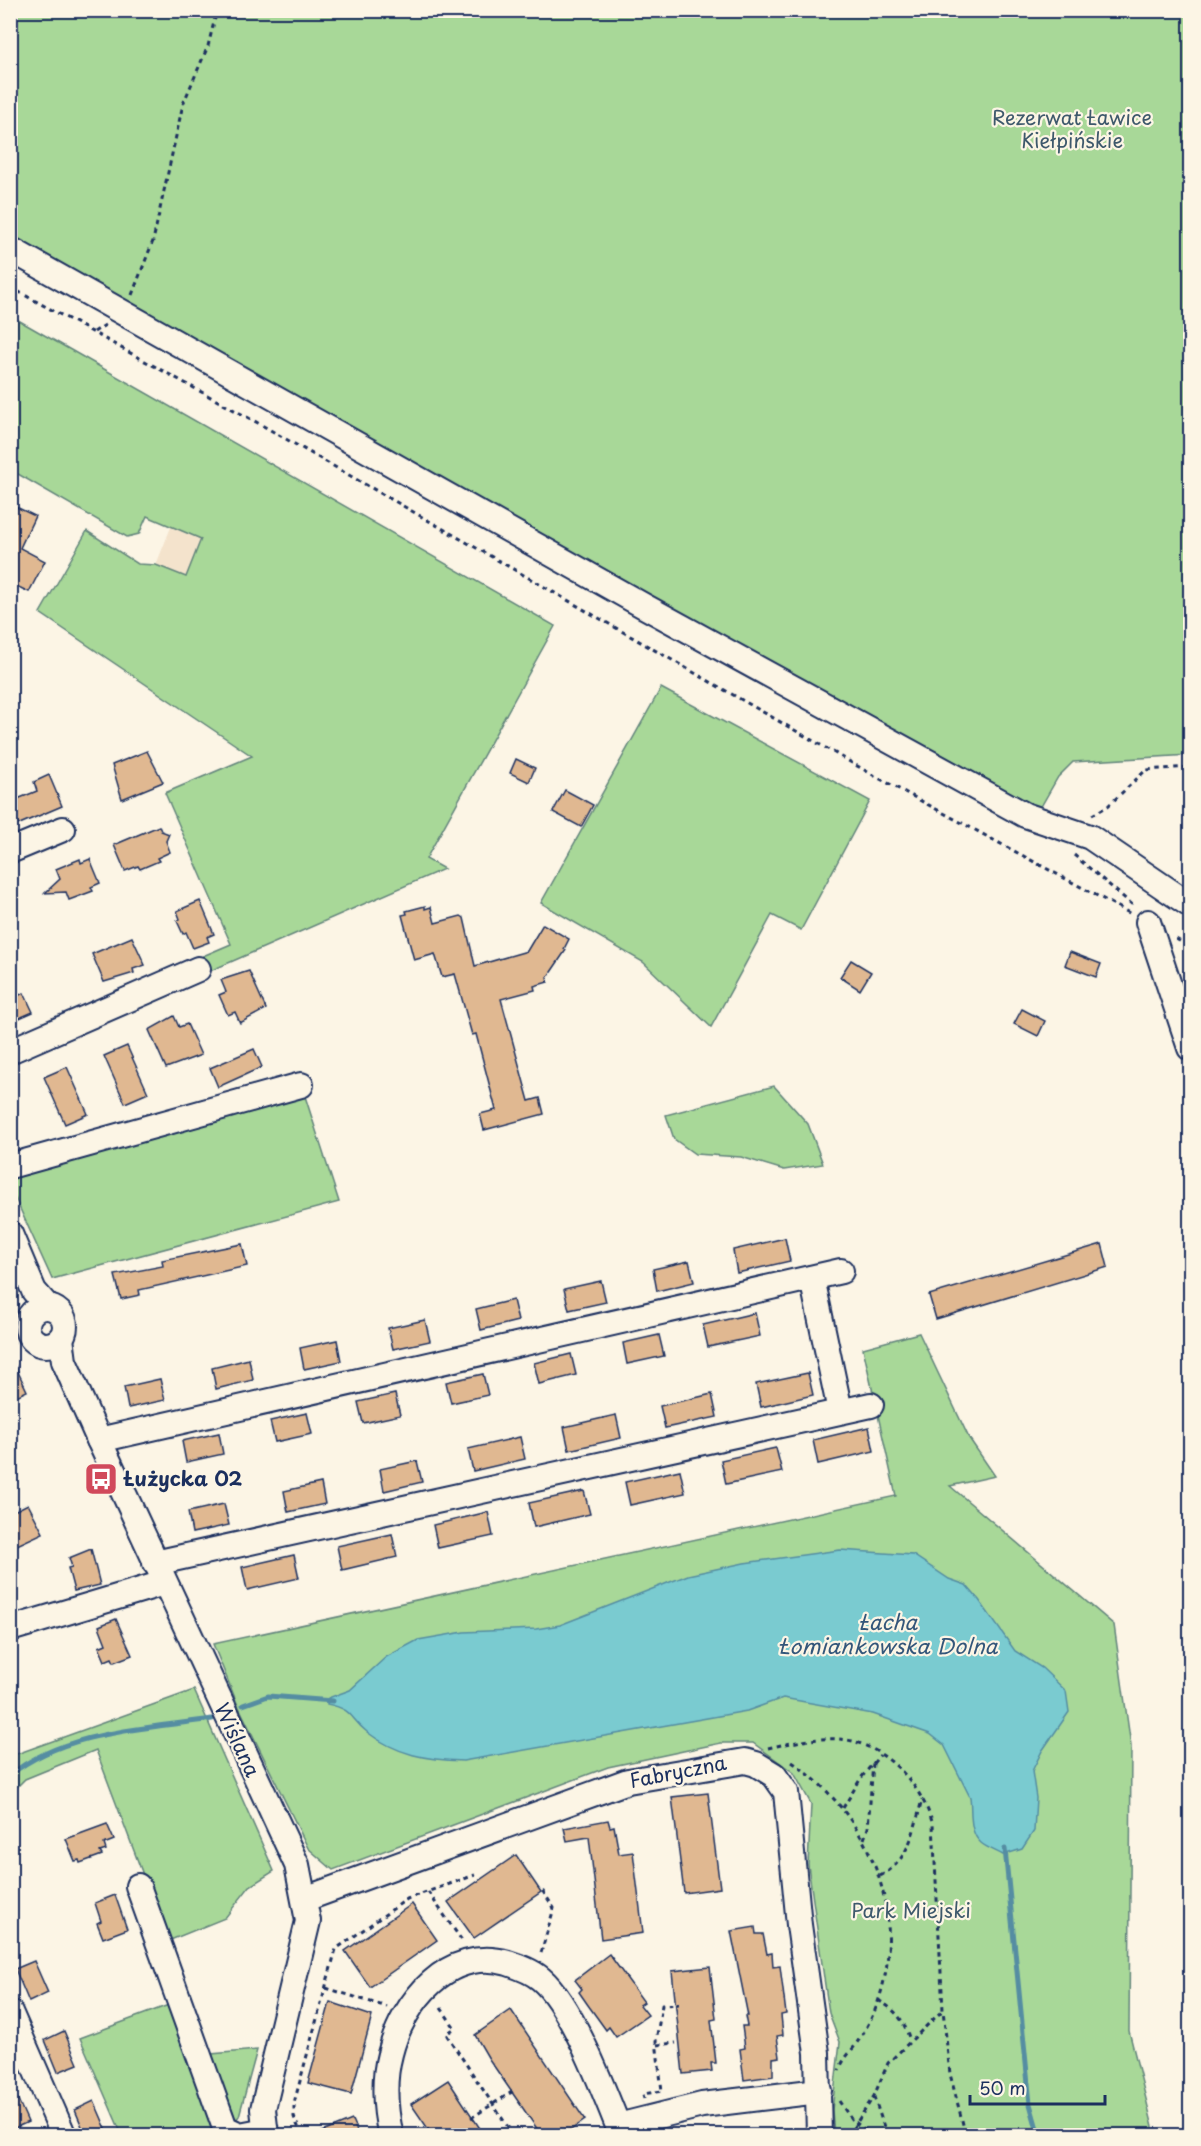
<svg xmlns="http://www.w3.org/2000/svg" width="1201" height="2146" font-family="'Playpen Sans',sans-serif">
<style>
.built{fill:#f4e3cc}
.green{fill:#a8d898;stroke:#62847b;stroke-width:1.5}
.water{fill:#7acbd0;stroke:#548da2;stroke-width:1.5}
.lines{fill:none;stroke-linecap:round;stroke-linejoin:round}
.stream{stroke:#548da2;stroke-width:5}
.building{fill:#e0b891;stroke:#1b2f5e;stroke-width:1.5}
.minor-casing{stroke:#1b2f5e;stroke-width:28}
.path{stroke:#1b2f5e;stroke-width:3;stroke-dasharray:4.5 4.5;stroke-linecap:butt}
.minor{stroke:#fcf5e5;stroke-width:24}
.labels{text-anchor:middle;stroke-width:4.5;stroke-linejoin:round;paint-order:stroke}
.park-label{font-size:20px;fill:#3e596c;stroke:#fcf5e5}
.poi-label{font-size:20px;font-weight:bold;fill:#1b2f5e;stroke:#fcf5e5;text-anchor:start}
.street-label{font-size:20px;fill:#1b2f5e;stroke:#fcf5e5}
.water-label{font-size:21px;font-style:italic;fill:#33567a;stroke:#fcf5e5}
</style>
<rect width="100%" height="100%" fill="#fcf5e5"/>
<filter id="ink" filterUnits="userSpaceOnUse"><feTurbulence type="fractalNoise" baseFrequency=".0167" numOctaves="2"/><feDisplacementMap in="SourceGraphic" scale="12" xChannelSelector="R" yChannelSelector="G"/><feConvolveMatrix kernelMatrix="1 2 1 2 8 2 1 2 1" color-interpolation-filters="sRGB"/></filter>
<g filter="url(#ink)">
<polygon class="built" points="171,527 201,539 186,577 156,565"/>
<g class="green">
<polygon points="10,11 1190,11 1190,755 1073,762 1058,777 1039,810 11,245"/>
<polygon points="11,316 555,626 426,859 444,869 210,971 203,956 231,944 165,793 252,756 40,613 87,531 138,564 156,565 186,577 201,539 147,516 139,534 127,537 11,470"/>
<polygon points="661,688 870,801 801,930 772,915 711,1027 643,962 541,903"/>
<polygon points="774,1086 808,1124 823,1164 784,1170 741,1157 695,1154 674,1139 666,1115"/>
<polygon points="303,1090 339,1202 52,1279 11,1189 10,1172"/>
<polygon points="919,1333 969,1438 995,1476 950,1486 1114,1625 1131,1746 1129,2031 1155,2135 834,2135 832,2110 840,2042 829,2013 808,1865 811,1804 794,1773 753,1743 721,1743 608,1767 333,1870 308,1848 237,1703 213,1644 896,1496 863,1348"/>
<polygon points="194,1690 274,1871 250,1886 225,1918 168,1941 96,1750 25,1779 11,1793 11,1756"/>
<polygon points="174,2003 223,2135 122,2135 80,2038"/>
<polygon points="257,2050 239,2116 236,2120 211,2054"/>
</g>
<path class="water" d="M840,1550L913,1555L949,1579L966,1585L979,1600L1015,1651L1042,1668L1066,1691L1069,1712L1042,1751L1032,1771L1036,1798L1034,1831L1022,1849L1003,1855C996,1851 987,1848 981,1843C968,1832 972,1809 970,1797L944,1745L930,1734L873,1714L783,1698L747,1711L463,1761C427,1760 397,1755 367,1732C348,1717 355,1710 327,1704L328,1698L350,1690L386,1657L418,1640L464,1632L536,1629L560,1625L688,1575L744,1563Z"/>
<g class="lines">
<g class="stream">
<polyline points="243,1705 268,1696 333,1701"/>
<path d="M10,1775C65,1731 144,1729 212,1719"/>
<polyline points="1005,1849 1030,2104 1039,2136"/>
</g>
</g>
<g class="building">
<polygon points="10,504 35,516 20,548 45,561 29,592 10,583"/>
<polygon points="147,751 163,782 122,799 112,765"/>
<polygon points="516,759 535,768 529,782 510,773"/>
<polygon points="49,775 62,806 10,828 10,802 37,791 34,782"/>
<polygon points="565,790 593,805 581,827 553,812"/>
<polygon points="159,826 161,831 169,834 166,841 170,852 157,858 159,861 140,869 138,866 125,871 114,845"/>
<polygon points="80,859 81,863 90,859 100,883 91,887 93,891 69,900 66,892 45,893 60,879 56,869"/>
<polygon points="200,901 214,934 207,937 209,942 193,948 186,932 183,934 177,921 180,919 177,911"/>
<polygon points="425,906 425,909 431,907 435,923 461,916 464,918 475,966 527,951 543,924 569,939 564,949 566,950 547,978 548,982 534,986 535,990 501,999 529,1101 540,1098 544,1114 484,1130 480,1114 496,1110 476,1034 472,1035 455,974 442,977 435,954 414,960 402,915 407,914 406,911"/>
<polygon points="132,937 145,965 133,969 134,973 104,982 92,954"/>
<polygon points="1070,952 1101,964 1096,977 1065,965"/>
<polygon points="851,960 871,972 860,990 840,977"/>
<polygon points="249,971 266,1009 240,1023 235,1012 228,1015 219,995 226,992 221,980"/>
<polygon points="24,993 33,1012 10,1022 10,999"/>
<polygon points="1022,1009 1045,1021 1038,1036 1014,1024"/>
<polygon points="174,1016 179,1027 187,1024 201,1055 166,1068 149,1030"/>
<polygon points="127,1046 148,1093 125,1103 104,1056"/>
<polygon points="254,1049 262,1067 218,1087 210,1068"/>
<polygon points="67,1067 88,1114 65,1124 44,1077"/>
<polygon points="785,1238 790,1261 737,1273 733,1250"/>
<polygon points="242,1244 247,1266 139,1290 140,1295 121,1299 115,1275 163,1266 162,1260"/>
<polygon points="1102,1244 1108,1267 936,1319 929,1295"/>
<polygon points="689,1261 694,1282 657,1291 653,1269"/>
<polygon points="601,1281 606,1302 569,1310 564,1289"/>
<polygon points="513,1300 518,1321 481,1330 476,1309"/>
<polygon points="755,1313 760,1336 708,1347 703,1325"/>
<polygon points="425,1320 430,1341 393,1349 388,1328"/>
<polygon points="659,1335 664,1356 627,1364 623,1343"/>
<polygon points="337,1340 341,1361 304,1369 300,1348"/>
<polygon points="571,1354 576,1375 539,1384 534,1363"/>
<polygon points="10,1355 27,1391 10,1399"/>
<polygon points="249,1359 253,1380 216,1389 212,1368"/>
<polygon points="808,1373 813,1395 761,1407 756,1384"/>
<polygon points="483,1374 488,1395 451,1403 446,1382"/>
<polygon points="160,1379 165,1400 128,1408 124,1387"/>
<polygon points="395,1394 400,1415 363,1423 358,1402"/>
<polygon points="712,1394 717,1417 665,1428 660,1406"/>
<polygon points="307,1413 312,1434 275,1442 270,1421"/>
<polygon points="616,1415 621,1438 569,1450 564,1427"/>
<polygon points="869,1427 874,1451 818,1464 813,1440"/>
<polygon points="219,1433 223,1454 186,1462 182,1441"/>
<polygon points="520,1437 525,1459 473,1471 468,1449"/>
<polygon points="776,1448 782,1472 726,1484 721,1460"/>
<polygon points="417,1461 422,1482 384,1491 380,1469"/>
<polygon points="680,1470 685,1493 630,1505 625,1482"/>
<polygon points="321,1483 325,1504 288,1512 284,1491"/>
<polygon points="584,1491 590,1514 534,1527 529,1503"/>
<polygon points="28,1504 43,1533 15,1546 10,1536 10,1513"/>
<polygon points="224,1504 229,1525 192,1533 188,1512"/>
<polygon points="488,1512 493,1536 438,1548 433,1525"/>
<polygon points="392,1534 397,1557 342,1570 337,1546"/>
<polygon points="91,1549 100,1585 74,1591 68,1568 72,1567 69,1558"/>
<polygon points="294,1555 299,1578 247,1590 242,1567"/>
<polygon points="116,1619 132,1655 114,1662 112,1658 105,1661 99,1647 106,1644 99,1626"/>
<polygon points="708,1793 720,1888 684,1893 672,1797"/>
<polygon points="608,1820 610,1827 614,1826 619,1854 633,1852 643,1933 601,1939 589,1837 567,1841 564,1828"/>
<polygon points="107,1824 114,1840 104,1844 106,1850 100,1852 102,1855 80,1863 79,1860 75,1861 66,1839"/>
<polygon points="516,1855 541,1892 474,1938 448,1902"/>
<polygon points="115,1895 127,1929 103,1938 97,1923 101,1921 95,1903"/>
<polygon points="412,1904 437,1940 370,1987 345,1951"/>
<polygon points="755,1927 756,1934 763,1934 767,1954 772,1953 773,1967 780,1966 786,2014 781,2015 783,2035 777,2036 780,2057 773,2058 773,2076 744,2080 740,2049 745,2048 742,2026 747,2026 745,2016 748,2016 731,1931"/>
<polygon points="609,1954 644,2002 640,2005 648,2015 616,2037 609,2027 606,2030 588,2005 579,1992 582,1989 575,1980"/>
<polygon points="34,1961 48,1993 29,2002 15,1969"/>
<polygon points="710,1967 716,2019 711,2020 716,2063 711,2063 712,2071 683,2074 672,1971"/>
<polygon points="330,2002 372,2016 351,2094 308,2083"/>
<polygon points="511,2010 585,2120 562,2136 542,2136 489,2059 475,2035"/>
<polygon points="64,2031 78,2064 58,2072 45,2040"/>
<polygon points="448,2080 485,2136 433,2136 411,2104"/>
<polygon points="10,2082 28,2122 10,2130"/>
<polygon points="94,2101 101,2117 109,2136 86,2136 75,2110"/>
<polygon points="352,2120 359,2136 315,2136 315,2135"/>
</g>
<g class="lines">
<defs>
<g id="minor">
<polyline points="10,249 644,606 1025,815 1090,837 1190,905"/>
<polyline points="10,851 63,829"/>
<polyline points="1148,922 1190,1048"/>
<polyline points="10,1051 198,969"/>
<polyline points="10,1166 301,1085"/>
<polyline points="10,1234 34,1291 48,1307"/>
<polyline points="812,1278 840,1411"/>
<circle cx="46" cy="1326" r="19"/>
<polyline points="61,1338 64,1361 99,1440 297,1865 308,1921 263,2109 266,2136"/>
<polyline points="99,1440 841,1271"/>
<polyline points="155,1563 871,1405"/>
<polyline points="10,1629 164,1583"/>
<polyline points="138,1886 225,2128 240,2135 266,2130"/>
<polyline points="305,1899 628,1781 745,1761 756,1764 774,1775 786,1792 799,1925 817,2053 819,2136"/>
<polyline points="10,2012 64,2136"/>
<polyline points="618,2126 702,2105 819,2091"/>
<path d="M391,2136C385,2110 383,2080 390,2054C403,2001 449,1946 508,1963C520,1967 532,1971 541,1979C572,2005 606,2096 622,2136"/>
</g>
</defs>
<use href="#minor" class="minor-casing"/>
<g class="path">
<polyline points="10,287 258,423 873,775 1131,914"/>
<polyline points="132,295 153,241 183,104 208,46 217,10"/>
<polyline points="94,332 105,325"/>
<polyline points="1092,815 1108,806 1146,770 1190,767"/>
<polyline points="1074,855 1135,907"/>
<polyline points="1176,939 1190,947"/>
<polyline points="10,1314 18,1303"/>
<polyline points="10,1343 25,1342 42,1352"/>
<path d="M768,1748C794,1742 830,1734 856,1742C893,1754 923,1789 933,1825L943,2010L950,2074L966,2136"/>
<path d="M792,1762C868,1814 908,1909 879,1999C874,2015 865,2031 856,2044C850,2053 842,2060 839,2071"/>
<polyline points="843,1808 861,1778 880,1755"/>
<polyline points="864,1839 868,1828 873,1763"/>
<path d="M880,1876C909,1862 915,1828 922,1799"/>
<polyline points="428,1892 463,1942"/>
<polyline points="541,1953 554,1908 542,1890"/>
<polyline points="326,1988 387,2007"/>
<path d="M878,2000C897,2011 904,2020 910,2041"/>
<polyline points="441,2008 455,2028 446,2034 514,2136"/>
<polyline points="657,2045 676,2043"/>
<polyline points="874,2097 887,2136"/>
<polyline points="644,2099 643,2094 662,2091 656,2041 662,2005 679,2004"/>
<polyline points="839,2101 851,2119 873,2136"/>
<polyline points="471,2118 515,2090"/>
<polyline points="302,2136 294,2117 294,2103 336,1949 407,1899 475,1875"/>
<polyline points="848,2136 874,2096 888,2063 943,2010"/>
</g>
<use href="#minor" class="minor"/>
</g>
</g>
<defs>
<symbol id="bus-square" viewBox="-11 -11 22 22"><rect x="-9" y="-9" width="18" height="18" rx="4" fill="#d1495b" stroke="#fcf5e5"/><path d="M-5-6H5V4H4V6H2V4H-2V6H-4V4H-5ZM-3.5-4V0h7V-4ZM-3.5 1.2v1.5H-2V1.2ZM2 1.2v1.5H3.5V1.2Z" fill="#fff"/></symbol>
</defs>
<g fill-rule="evenodd">
<use href="#bus-square" x="82" y="1460" width="38" height="38"/>
</g>
<g class="labels">
<g class="park-label">
<text x="1072" y="125">Rezerwat Ławice<tspan x="1072" dy="23">Kiełpińskie</tspan></text>
<text x="911" y="1918">Park Miejski</text>
</g>
<g class="poi-label">
<text x="124" y="1486">Łużycka 02</text>
</g>
<g class="street-label">
<text transform="translate(237 1740) rotate(65)" y="7">Wiślana</text>
<text transform="translate(678 1772) rotate(-11)" y="7">Fabryczna</text>
</g>
<g class="water-label">
<text x="888" y="1630">Łacha<tspan x="888" dy="24">Łomiankowska Dolna</tspan></text>
</g>
</g>
<rect width="1201" height="2146" fill="none" stroke="#fcf5e5" stroke-width="36"/>
<rect x="18" y="18" width="1165" height="2110" fill="none" stroke="#1b2f5e" stroke-width="2" filter="url(#ink)"/>
<path d="M970 2095v9h135v-9" fill="none" stroke="#1b2f5e" stroke-width="3"/>
<text x="979" y="2095" font-size="18" fill="#1b2f5e" stroke="#fcf5e5" stroke-width="4.5" paint-order="stroke">50 m</text>
</svg>
